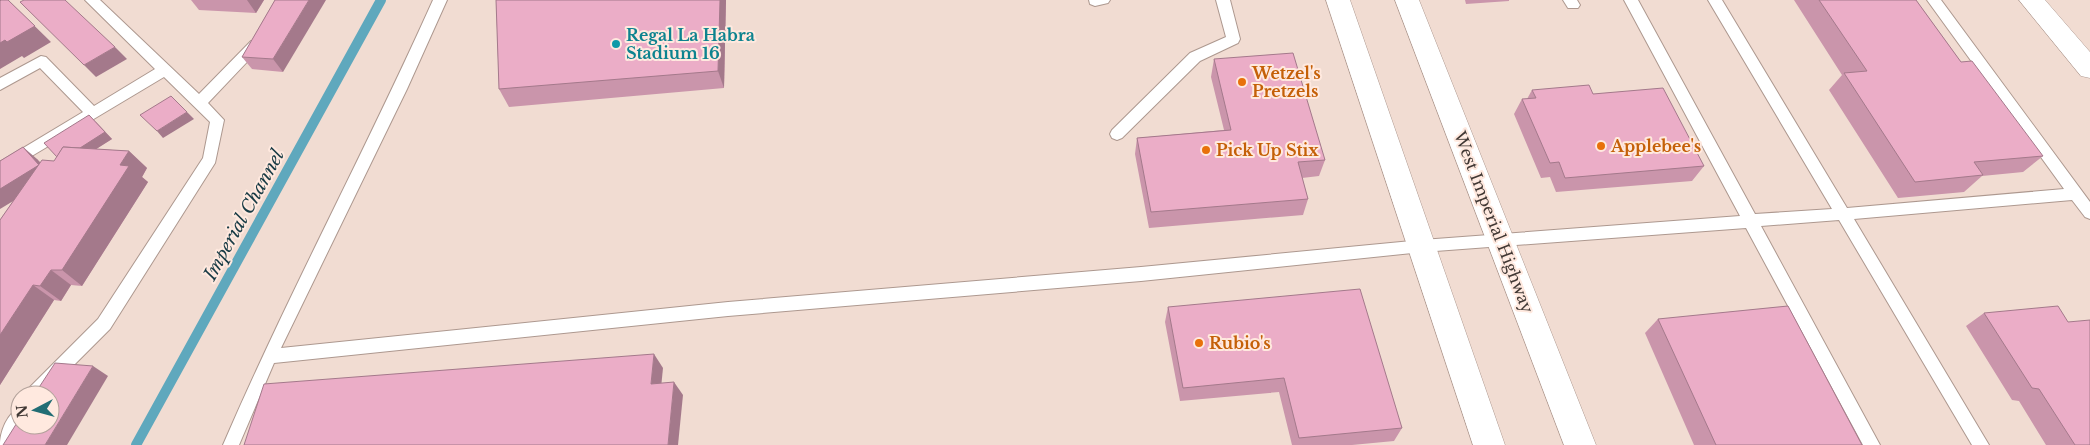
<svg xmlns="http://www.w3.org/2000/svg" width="2090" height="445" font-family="'Libre Baskerville',serif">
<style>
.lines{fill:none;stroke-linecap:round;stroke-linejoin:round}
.stream{stroke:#5fa8bd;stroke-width:10}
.service-casing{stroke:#ad988f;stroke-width:2}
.minor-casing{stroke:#ad988f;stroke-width:1}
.primary-casing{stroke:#ad988f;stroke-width:1}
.service{fill:#fff;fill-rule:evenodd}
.minor{fill:#fff;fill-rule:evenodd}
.primary{fill:#fff;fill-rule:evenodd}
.wall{fill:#ca95ab}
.shaded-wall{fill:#a4798b}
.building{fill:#ebadc7;stroke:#a4798b}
.culture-dot{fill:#0f9aa8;stroke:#ffe9df;stroke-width:2}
.food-dot{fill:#e8710a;stroke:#ffe9df;stroke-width:2}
.labels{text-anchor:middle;stroke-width:4;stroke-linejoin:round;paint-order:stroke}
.culture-label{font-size:16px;font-weight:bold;fill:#0d838f;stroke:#ffe9df;text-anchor:start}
.food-label{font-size:16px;font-weight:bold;fill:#c56008;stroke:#ffe9df;text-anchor:start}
.street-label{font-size:16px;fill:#413834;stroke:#ffe9df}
.water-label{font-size:18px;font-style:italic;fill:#173a44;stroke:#ffe9df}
</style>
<rect width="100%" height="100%" fill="#f1dcd2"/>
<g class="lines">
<polyline class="stream" points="136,445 381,0"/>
<defs>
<g id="service">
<polygon points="85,0 100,0 199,94 251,41 261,41 263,45 208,103 224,120 215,163 110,329 44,395 25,395 27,390 98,319 203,158 210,122 164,77 0,175 0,162 83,112 40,68 0,90 0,78 41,56 46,57 94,106 155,69"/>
<path d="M433,0H447L407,89L281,348L728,302L1141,267L1422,240L1740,216L1624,0H1638L1755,214L1832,209L1708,0H1722L1847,208L2064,189L1927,0H1941L2090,202V219L2085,217L2072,200L1854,219L1989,445H1972L1839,220L1761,226L1880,445H1863L1746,228L1422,252L1141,281L728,316L274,363L239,445H223C288,294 366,150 433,0Z"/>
<polygon points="1089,0 1110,0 1108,3 1095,6 1090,4"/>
<polygon points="1216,0 1230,0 1240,39 1238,43 1200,61 1122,138 1117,140 1112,138 1110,134 1112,130 1190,53 1226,37"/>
<polygon points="1563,0 1577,0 1580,5 1578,8 1568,8"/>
<path d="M20,408V425H24L11,445H0C0,432 7,413 20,408Z"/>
</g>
<polygon id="minor" points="2019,0 2045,0 2090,52 2090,78 2081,76"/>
<g id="primary">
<polygon points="1326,0 1350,0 1505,445 1473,445"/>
<polygon points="1395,0 1419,0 1596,445 1564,445"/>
</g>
</defs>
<use href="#service" class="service-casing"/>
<use href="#minor" class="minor-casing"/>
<use href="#primary" class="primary-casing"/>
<use href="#service" class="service"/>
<use href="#minor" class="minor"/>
<use href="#primary" class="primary"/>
</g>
<g class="wall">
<polygon points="191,0 264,0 256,13 199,10"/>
<polygon points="275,0 283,72 252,69 242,57"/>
<polygon points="496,0 726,0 724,88 509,107 499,89"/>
<polygon points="1465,0 1509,0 1509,1 1466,4"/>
<polygon points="1794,0 1916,0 1961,62 2043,156 2023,172 1982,176 1964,192 1898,198 1829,90 1842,75"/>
<polygon points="1214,59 1325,160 1319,176 1302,178 1308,199 1303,215 1149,228 1135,154 1137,138 1224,130 1211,77"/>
<polygon points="1532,90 1593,94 1704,166 1692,181 1556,192 1550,177 1541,178 1514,114 1522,99 1527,99"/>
<polygon points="96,122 112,139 96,149 129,151 147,168 142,177 148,182 82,286 71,285 61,301 54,300 0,385 0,220 13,201 37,159 40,162 54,161"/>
<polygon points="1168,307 1402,428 1394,441 1352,445 1292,445 1279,392 1180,401 1165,322"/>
<polygon points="1984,313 2068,322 2090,445 2046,445 2019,401 2012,400 1966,326"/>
<polygon points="1658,319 1862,445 1694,445 1645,333"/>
</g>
<g class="shaded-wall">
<polygon points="8,0 51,42 24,58 22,56 0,69 0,43"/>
<polygon points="247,0 264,0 256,13"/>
<polygon points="309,0 326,0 283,72 273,59"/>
<polygon points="720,0 726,0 724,88 718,71"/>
<polygon points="115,47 127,59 96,77 84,65"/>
<polygon points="187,112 194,119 163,138 157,131"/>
<polygon points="89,115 112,139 68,167"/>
<polygon points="23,147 37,159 53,177 0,209 0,189"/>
<polygon points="129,151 147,168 142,177 148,182 82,286 62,270 120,165"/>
<polygon points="51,270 71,285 61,301 40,286"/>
<polygon points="33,285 54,300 0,385 0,335"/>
<polygon points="654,354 663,368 660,398 651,384"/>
<polygon points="93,366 108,376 67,445 45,445"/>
<polygon points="674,382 683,395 678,445 668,445"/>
</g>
<g class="building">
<polygon points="1,0 8,0 35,26 7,42 5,40 0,43 0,1"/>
<polygon points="24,0 65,0 115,47 84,65 20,2"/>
<polygon points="275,0 309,0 273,59 242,57"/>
<polygon points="496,0 720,0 718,71 499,89"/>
<polygon points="1819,0 1916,0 1961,62 1972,61 2043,156 1974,162 1983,175 1915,182 1844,73 1867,71"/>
<polygon points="1293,53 1325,160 1298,162 1308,199 1151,212 1137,138 1231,130 1214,59"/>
<polygon points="1589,85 1593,94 1663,88 1704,166 1565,178 1559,162 1550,163 1522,99 1536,98 1532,90"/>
<polygon points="171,96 187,112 157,131 140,115"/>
<polygon points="89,115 105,132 80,148 63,147 57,157 44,143"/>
<polygon points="23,147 39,165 0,189 0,161"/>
<polygon points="63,147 129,151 120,165 129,166 62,270 51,270 40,286 33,285 0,335 0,220 42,160 54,161"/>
<polygon points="1360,289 1402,428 1299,438 1284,378 1183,388 1168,307"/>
<polygon points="1788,306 1862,445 1716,445 1658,319"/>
<polygon points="2058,306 2068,322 2090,320 2090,445 2075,445 2039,389 2032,388 1984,313"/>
<polygon points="654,354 651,384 674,382 668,445 244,445 264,384"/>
<polygon points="55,363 93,366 45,445 3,445 20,418 20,425 50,425 50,395 34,395"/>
</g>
<circle class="culture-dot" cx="616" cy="44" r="5"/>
<g class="food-dot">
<circle cx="1242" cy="82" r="5"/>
<circle cx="1601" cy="146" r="5"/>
<circle cx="1206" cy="150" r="5"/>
<circle cx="1199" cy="343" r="5"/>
</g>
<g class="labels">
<g class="culture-label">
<text x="626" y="41">Regal La Habra<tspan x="626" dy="18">Stadium 16</tspan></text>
</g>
<g class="food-label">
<text x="1252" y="79">Wetzel's<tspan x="1252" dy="18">Pretzels</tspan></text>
<text x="1611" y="152">Applebee's</text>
<text x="1216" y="156">Pick Up Stix</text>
<text x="1209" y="349">Rubio's</text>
</g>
<g class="street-label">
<text transform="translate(1494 222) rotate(69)" y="6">West Imperial Highway</text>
</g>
<g class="water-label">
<text transform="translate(244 215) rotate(-61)" y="6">Imperial Channel</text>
</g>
</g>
<g transform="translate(35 410) rotate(264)"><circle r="24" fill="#ffe9df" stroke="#b3a29b"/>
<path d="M0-4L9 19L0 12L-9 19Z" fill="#226d74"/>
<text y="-8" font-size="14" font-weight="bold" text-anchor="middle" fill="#413834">N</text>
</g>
</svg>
